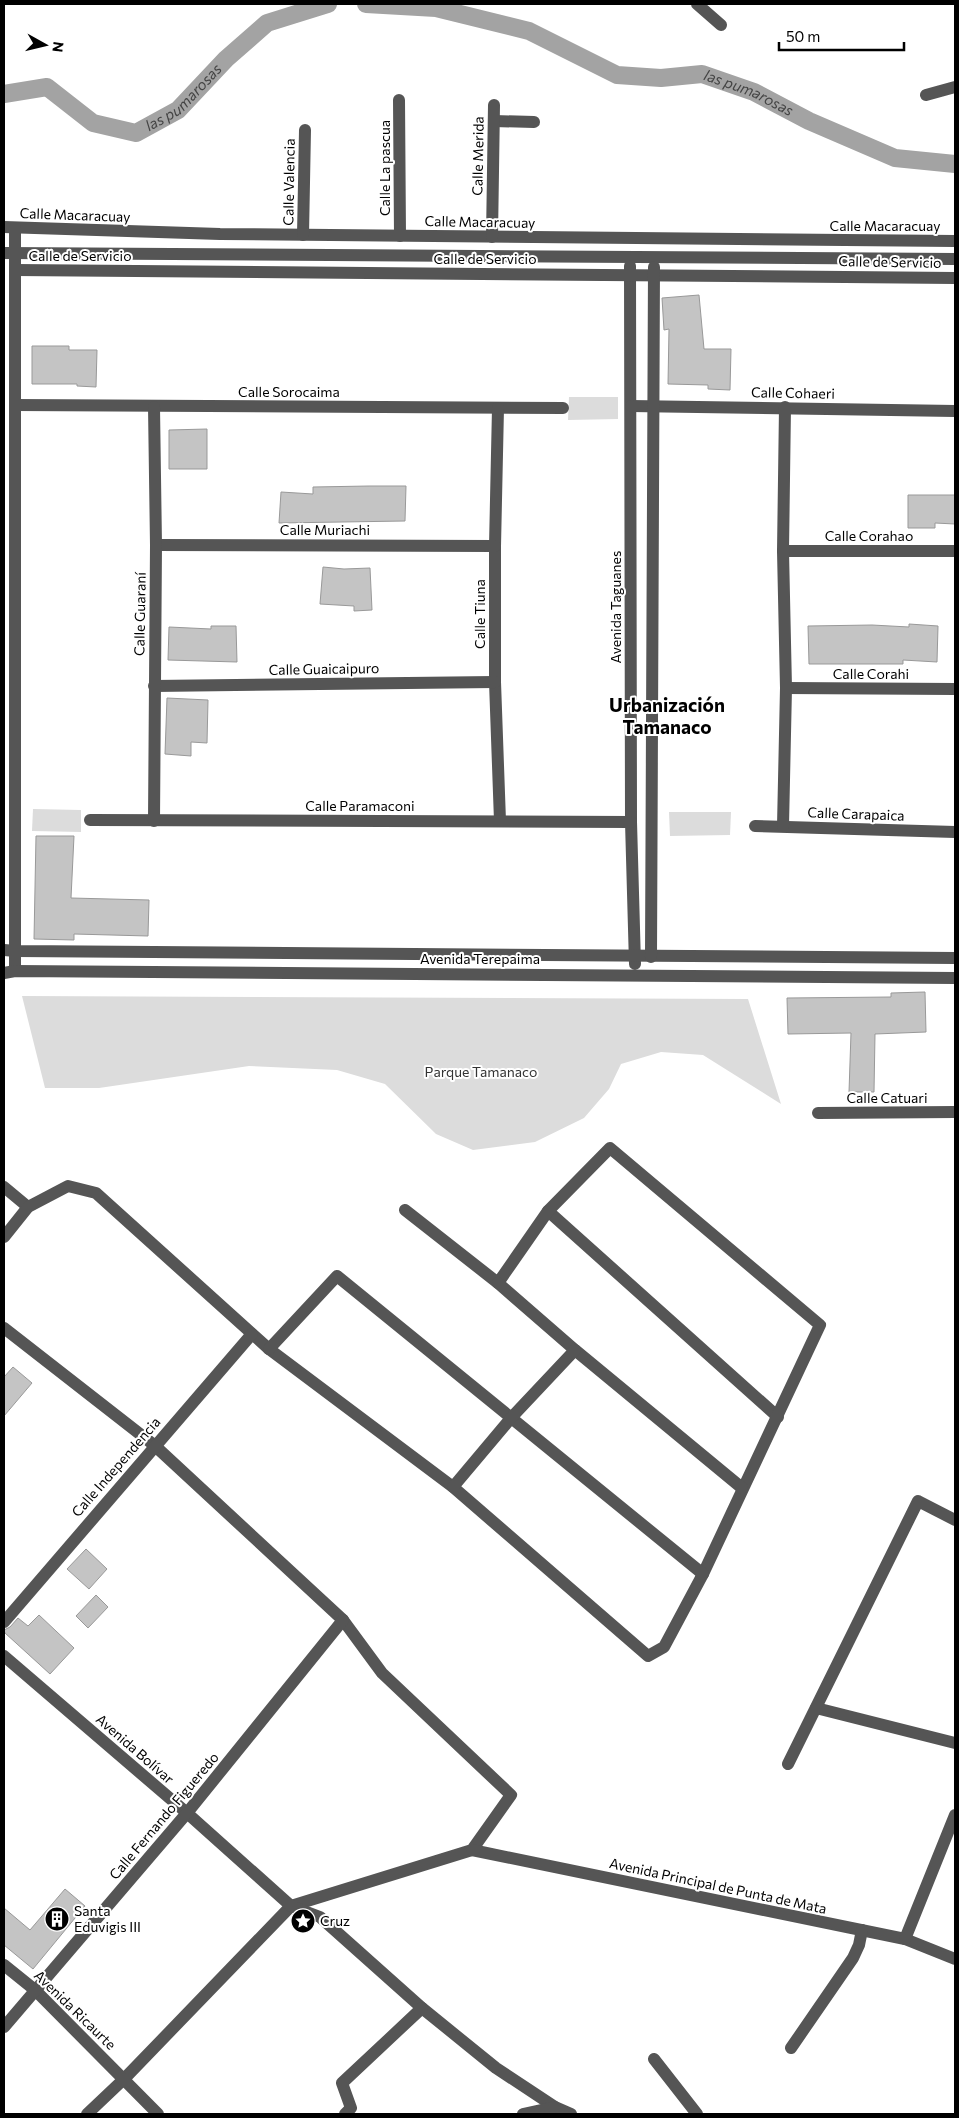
<svg xmlns="http://www.w3.org/2000/svg" width="959" height="2118" font-family="Commissioner,sans-serif">
<style>
.green{fill:#dcdcdc}
.lines{fill:none;stroke-linecap:round;stroke-linejoin:round}
.canal{stroke:#a3a3a3;stroke-width:18}
.building{fill:#c4c4c4;stroke:#999}
.minor{stroke:#555;stroke-width:12}
.labels{text-anchor:middle;stroke-width:4;stroke-linejoin:round;paint-order:stroke}
.street-label{font-size:14px;fill:#000;stroke:#fff}
.park-label{font-size:14px;fill:#333;stroke:#fff}
.poi-label{font-size:14px;fill:#000;stroke:#fff;text-anchor:start}
.water-label{font-size:15px;font-style:italic;fill:#444;stroke:#fff}
.district-label{font-size:19px;font-weight:bold;fill:#000;stroke:#fff}
</style>
<rect width="100%" height="100%" fill="#fff"/>
<g class="green">
<polygon points="569,397 618,397 618,419 568,420"/>
<polygon points="33,809 81,810 81,832 32,831"/>
<polygon points="669,812 731,812 730,835 670,836"/>
<polygon points="22,996 748,999 781,1104 703,1055 661,1052 621,1064 609,1089 584,1118 535,1142 473,1150 436,1134 385,1084 337,1070 249,1066 99,1088 45,1088"/>
</g>
<g class="lines">
<g class="canal">
<path id="s1" d="M366,4L436,8L529,31L617,75L661,78L702,74L754,92L809,121L895,158L955,164"/>
<path id="s2" d="M4,94L47,87L93,123L136,133L178,110L226,59L267,23L328,4"/>
</g>
</g>
<g class="building">
<polygon points="699,295 704,349 731,349 730,390 708,389 708,385 668,384 669,329 664,330 662,298"/>
<polygon points="32,346 69,346 69,350 97,350 96,387 77,386 77,384 32,384"/>
<polygon points="207,429 207,469 169,469 169,430"/>
<polygon points="369,486 406,486 405,521 279,523 281,492 313,494 313,487"/>
<polygon points="908,495 955,495 955,524 935,523 935,528 908,528"/>
<polygon points="323,567 344,569 370,568 372,610 354,611 354,606 320,604"/>
<polygon points="909,624 938,626 937,662 903,660 903,664 809,664 808,626 872,625 909,627"/>
<polygon points="211,626 236,626 237,662 168,660 169,627 211,629"/>
<polygon points="167,698 208,700 207,743 191,742 191,756 165,754"/>
<polygon points="36,836 74,836 71,898 149,900 148,936 74,934 74,940 34,939"/>
<polygon points="925,992 926,1032 875,1034 874,1092 849,1092 851,1033 788,1034 787,998 891,997 891,993"/>
<polygon points="13,1367 32,1383 4,1416 4,1377"/>
<polygon points="86,1549 107,1569 89,1589 67,1569"/>
<polygon points="96,1595 108,1607 88,1628 76,1616"/>
<polygon points="39,1615 74,1648 50,1674 5,1633 4,1630 10,1627 18,1618 28,1626"/>
<polygon points="65,1889 85,1906 33,1969 4,1945 4,1908 30,1930"/>
</g>
<g class="lines">
<g class="minor">
<polyline points="697,4 721,25"/>
<polyline points="926,95 955,87"/>
<polyline points="399,100 400,236"/>
<polyline points="494,121 534,122"/>
<polyline points="4,227 220,234 955,241"/>
<polyline points="303,235 305,130"/>
<polyline points="492,237 494,105"/>
<path d="M4,253C321,257 638,255 955,259"/>
<polyline points="630,266 631,822 635,964"/>
<polyline points="15,270 955,278"/>
<polyline points="15,405 563,408"/>
<polyline points="631,406 955,411"/>
<polyline points="498,408 495,546 495,682 500,821"/>
<polyline points="156,545 495,546"/>
<polyline points="783,551 955,551"/>
<polyline points="154,686 495,682"/>
<polyline points="786,688 955,689"/>
<polyline points="90,820 631,822"/>
<polyline points="154,821 156,545 154,407"/>
<polyline points="755,826 955,832"/>
<polyline points="783,826 786,688 783,551 785,407"/>
<polyline points="4,950 16,951 955,958"/>
<polyline points="651,957 654,267"/>
<polyline points="15,971 15,228"/>
<polyline points="4,973 15,971 955,978"/>
<polyline points="818,1113 955,1112"/>
<polyline points="4,1187 28,1207"/>
<polyline points="548,1211 778,1417"/>
<polyline points="4,1237 28,1207 68,1186 96,1193 269,1349 453,1487 648,1656 664,1647 703,1574 820,1325 610,1148 548,1211 498,1283 405,1210"/>
<polyline points="498,1283 575,1350 742,1488"/>
<polyline points="4,1328 154,1445 343,1620 382,1673 511,1795 472,1850 291,1906 124,2079 87,2114"/>
<polyline points="269,1349 337,1276 703,1574"/>
<polyline points="453,1487 511,1418 575,1350"/>
<polyline points="4,1622 252,1334"/>
<polyline points="4,1656 187,1813 291,1906 320,1917 422,2008 496,2068 555,2107 571,2114"/>
<polyline points="816,1708 955,1743"/>
<polyline points="788,1764 918,1501 955,1520"/>
<polyline points="472,1850 905,1939 955,1959"/>
<polyline points="905,1939 955,1815"/>
<polyline points="4,1965 35,1990 158,2114"/>
<polyline points="4,2027 187,1813 343,1620"/>
<polyline points="791,2048 853,1958 859,1945 862,1930"/>
<polyline points="654,2059 697,2114"/>
<polyline points="345,2114 351,2108 342,2083 422,2008"/>
<polyline points="523,2114 555,2107"/>
</g>
</g>
<defs>
<symbol id="building-disc" viewBox="-11 -11 22 22"><circle r="9.5" fill="#000" stroke="#fff"/><path d="M-4-6H4V6H1V3H-1V6H-4ZM-2.5-4.3h1.7v1.8h-1.7ZM.8-4.3h1.7v1.8H.8ZM-2.5-1h1.7V.8h-1.7ZM.8-1h1.7V.8H.8Z" fill="#fff"/></symbol>
<symbol id="sight-disc" viewBox="-11 -11 22 22"><circle r="9.5" fill="#000" stroke="#fff"/><path d="M0-6L1.8-2.2L6-1.7L2.9 1.2L3.7 5.4L0 3.3L-3.7 5.4L-2.9 1.2L-6-1.7L-1.8-2.2Z" fill="#fff"/></symbol>
</defs>
<g fill-rule="evenodd">
<use href="#building-disc" x="43" y="1905" width="28" height="28"/>
<use href="#sight-disc" x="289" y="1907" width="28" height="28"/>
</g>
<g class="labels">
<g class="street-label">
<text transform="translate(478 156) rotate(-89)" y="5">Calle Merida</text>
<text transform="translate(385 168) rotate(-90)" y="5">Calle La pascua</text>
<text transform="translate(289 182) rotate(-89)" y="5">Calle Valencia</text>
<text transform="translate(75 215) rotate(2)" y="5">Calle Macaracuay</text>
<text transform="translate(480 222) rotate(1)" y="5">Calle Macaracuay</text>
<text x="885" y="231">Calle Macaracuay</text>
<text x="80" y="261">Calle de Servicio</text>
<text x="485" y="264">Calle de Servicio</text>
<text transform="translate(890 262) rotate(1)" y="5">Calle de Servicio</text>
<text x="289" y="397">Calle Sorocaima</text>
<text transform="translate(793 393) rotate(1)" y="5">Calle Cohaeri</text>
<text x="325" y="535">Calle Muriachi</text>
<text x="869" y="541">Calle Corahao</text>
<text transform="translate(616 607) rotate(-90)" y="5">Avenida Taguanes</text>
<text transform="translate(140 614) rotate(-89)" y="5">Calle Guaraní</text>
<text transform="translate(480 614) rotate(-90)" y="5">Calle Tiuna</text>
<text transform="translate(324 669) rotate(-1)" y="5">Calle Guaicaipuro</text>
<text x="871" y="679">Calle Corahi</text>
<text x="360" y="811">Calle Paramaconi</text>
<text transform="translate(856 814) rotate(2)" y="5">Calle Carapaica</text>
<text x="480" y="964">Avenida Terepaima</text>
<text x="887" y="1103">Calle Catuari</text>
<text transform="translate(116 1467) rotate(-49)" y="5">Calle Independencia</text>
<text transform="translate(135 1749) rotate(41)" y="5">Avenida Bolívar</text>
<text transform="translate(164 1816) rotate(-50)" y="5">Calle Fernando Figueredo</text>
<text transform="translate(718 1886) rotate(12)" y="5">Avenida Principal de Punta de Mata</text>
<text transform="translate(75 2010) rotate(44)" y="5">Avenida Ricaurte</text>
</g>
<g class="park-label">
<text x="481" y="1077">Parque Tamanaco</text>
</g>
<g class="poi-label">
<text x="74" y="1916">Santa<tspan x="74" dy="16">Eduvigis III</tspan></text>
<text x="320" y="1926">Cruz</text>
</g>
<g class="water-label">
<text dy="5" stroke="none"><textPath href="#s1" startOffset="400">las pumarosas</textPath></text>
<text dy="5" stroke="none"><textPath href="#s2" startOffset="206">las pumarosas</textPath></text>
</g>
<g class="district-label">
<text x="667" y="712">Urbanización<tspan x="667" dy="22">Tamanaco</tspan></text>
</g>
</g>
<rect width="959" height="2118" fill="none" stroke="#000000" stroke-width="10"/>
<g transform="translate(45 45) rotate(98)" stroke="#ffffff" stroke-width="4" paint-order="stroke">
<path d="M0-4L9 19L0 12L-9 19Z" fill="#000000"/>
<text y="-8" font-size="14" font-weight="bold" text-anchor="middle" fill="#000000">N</text>
</g>
<path d="M779 42v8h125v-8" fill="none" stroke="#000000" stroke-width="2.5"/>
<text x="786" y="42" font-size="15" fill="#000000" stroke="#ffffff" stroke-width="4" paint-order="stroke">50 m</text>
</svg>
